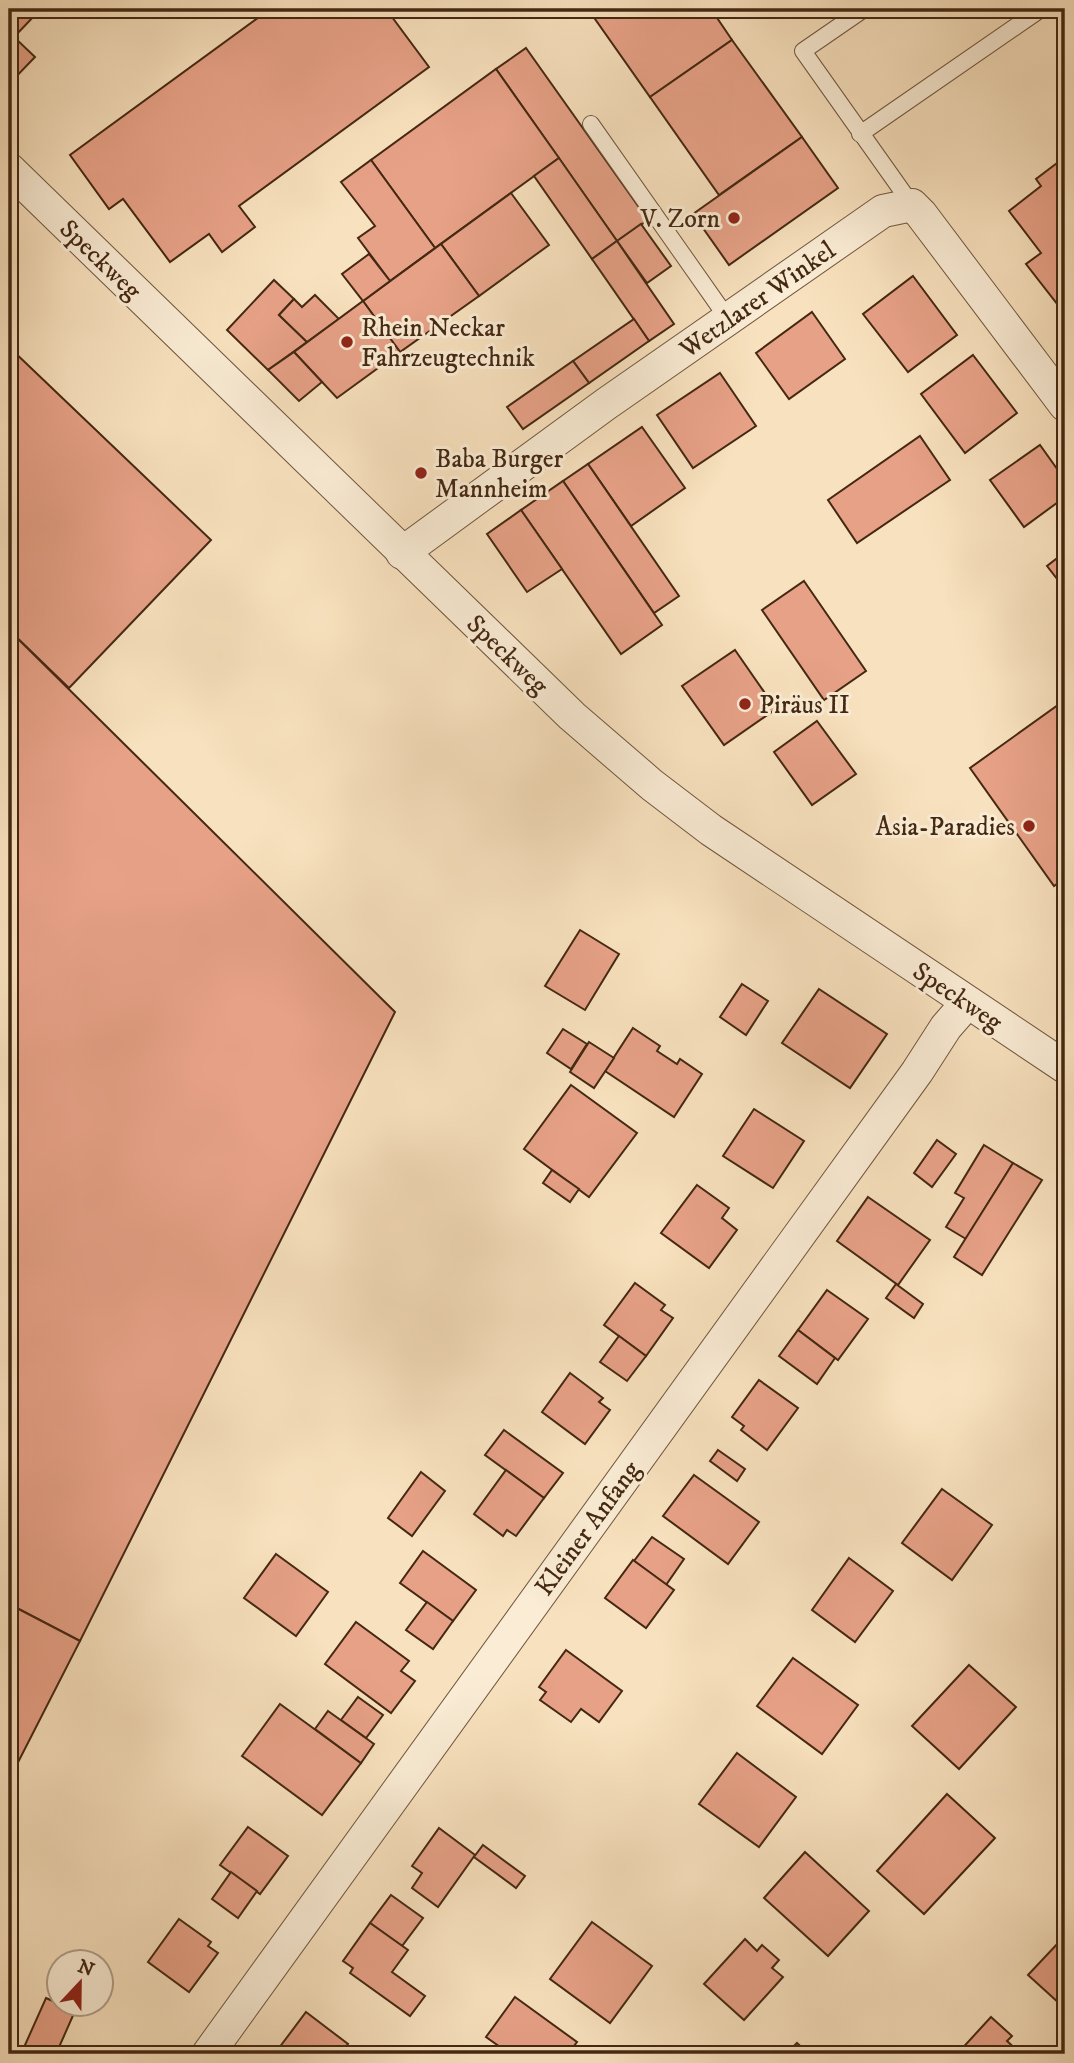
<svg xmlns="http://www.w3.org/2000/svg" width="1074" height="2063" font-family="'IM FELL DW Pica',serif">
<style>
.building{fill:#e7a187;stroke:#442812;stroke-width:2}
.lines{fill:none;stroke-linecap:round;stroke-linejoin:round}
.service-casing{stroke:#71563d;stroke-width:18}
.minor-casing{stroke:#71563d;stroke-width:34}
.service{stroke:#faecd5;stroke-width:16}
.minor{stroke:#faecd5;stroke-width:32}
.poi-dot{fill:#8f2418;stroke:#faecd5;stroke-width:2.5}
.labels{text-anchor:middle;stroke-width:6;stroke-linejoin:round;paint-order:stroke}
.poi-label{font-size:26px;fill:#442812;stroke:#faecd5;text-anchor:start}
.street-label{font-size:26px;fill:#442812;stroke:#faecd5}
</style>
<rect width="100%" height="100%" fill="#f8e1be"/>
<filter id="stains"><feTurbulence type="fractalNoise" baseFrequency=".00286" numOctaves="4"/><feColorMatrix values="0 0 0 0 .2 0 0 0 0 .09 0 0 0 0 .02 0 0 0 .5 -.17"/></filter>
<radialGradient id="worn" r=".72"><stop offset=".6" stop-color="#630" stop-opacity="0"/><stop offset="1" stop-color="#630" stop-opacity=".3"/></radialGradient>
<g class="building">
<polygon points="9,9 30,9 36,14 14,37 35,57 9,84"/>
<polygon points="270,9 386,9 429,67 239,206 255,227 222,252 209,234 170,262 123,199 109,209 70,155"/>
<polygon points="588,9 711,9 732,40 650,97"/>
<polygon points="732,40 802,137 719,195 650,97"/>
<polygon points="526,48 648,220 617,241 496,69"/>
<polygon points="496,69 559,158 435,248 371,160"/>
<polygon points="802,137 838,188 729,265 693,214"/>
<polygon points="1065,157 1065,314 1026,264 1041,253 1009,211 1041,186 1036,179"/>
<polygon points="559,158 617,241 592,259 534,176"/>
<polygon points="371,160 435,248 390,281 358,238 375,226 341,182"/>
<polygon points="511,193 549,245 479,296 441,244"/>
<polygon points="641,224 671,266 647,283 617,241"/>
<polygon points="617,241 674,324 649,341 592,259"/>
<polygon points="441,244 479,296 400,352 363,301"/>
<polygon points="369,254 390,281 363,301 342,274"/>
<polygon points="913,276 957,335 908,372 863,314"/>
<polygon points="274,280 294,299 279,315 307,342 268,370 227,330"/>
<polygon points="315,295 339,319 307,342 279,315 294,299 302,307"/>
<polygon points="363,301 400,352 337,398 294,352"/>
<polygon points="812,312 845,359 789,399 756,353"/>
<polygon points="634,319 649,341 589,383 573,361"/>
<polygon points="9,347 211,540 69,688 9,630"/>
<polygon points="294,352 322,382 299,401 268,370"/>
<polygon points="973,355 1017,413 965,453 921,394"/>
<polygon points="573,361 589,383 523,429 507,407"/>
<polygon points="720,373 756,426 693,468 657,415"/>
<polygon points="642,427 685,488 631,526 588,464"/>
<polygon points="920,436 950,480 857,543 828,500"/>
<polygon points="1040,445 1065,480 1065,497 1024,527 990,480"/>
<polygon points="588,464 679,596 654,613 563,481"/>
<polygon points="563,481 662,625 621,654 521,510"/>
<polygon points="521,510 562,569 527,592 487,534"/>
<polygon points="1065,552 1065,589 1047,566"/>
<polygon points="804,581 866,671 824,700 762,610"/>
<polygon points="9,630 395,1012 80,1641 9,1604"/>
<polygon points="735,650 776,709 724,745 682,686"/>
<polygon points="1065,700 1065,878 1054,886 970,768"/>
<polygon points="817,721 856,774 812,805 774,752"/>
<polygon points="580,930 619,954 585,1010 545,986"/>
<polygon points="742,984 768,1001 746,1035 720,1017"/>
<polygon points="819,989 887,1034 850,1088 782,1043"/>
<polygon points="633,1028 660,1046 657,1051 677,1064 680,1059 702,1074 674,1117 605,1071"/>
<polygon points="563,1029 587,1044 571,1069 547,1053"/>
<polygon points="589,1042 614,1058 594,1088 570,1072"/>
<polygon points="571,1085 637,1133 589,1197 524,1149"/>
<polygon points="754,1109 804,1141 773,1188 723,1156"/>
<polygon points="937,1140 956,1154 932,1187 914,1173"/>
<polygon points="984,1145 1013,1163 966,1239 946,1227 964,1198 955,1193"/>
<polygon points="1013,1163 1042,1180 982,1275 954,1257"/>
<polygon points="552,1170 579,1189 570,1202 543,1183"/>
<polygon points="697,1185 729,1208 722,1218 737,1230 709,1268 661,1233"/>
<polygon points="868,1197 930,1240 898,1285 837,1241"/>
<polygon points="1065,1206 1065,1220 1059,1216"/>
<polygon points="1065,1224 1065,1240 1058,1235"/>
<polygon points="635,1283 665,1305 661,1310 673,1318 646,1356 604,1325"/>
<polygon points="896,1284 923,1304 914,1318 886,1298"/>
<polygon points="827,1290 868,1319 838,1360 798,1330"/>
<polygon points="798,1330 835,1358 817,1384 779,1356"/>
<polygon points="619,1336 646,1356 627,1381 600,1362"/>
<polygon points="570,1373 603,1398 599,1402 610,1410 585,1444 542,1412"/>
<polygon points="759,1380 798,1408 767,1450 741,1430 744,1426 732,1417"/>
<polygon points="504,1430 563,1473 544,1498 485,1455"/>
<polygon points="718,1450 745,1469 737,1481 710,1461"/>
<polygon points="506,1470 544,1498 516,1536 507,1530 503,1536 474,1514"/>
<polygon points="421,1472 445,1491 412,1536 388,1518"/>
<polygon points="694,1475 759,1522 728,1564 663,1516"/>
<polygon points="942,1489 992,1525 952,1580 902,1543"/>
<polygon points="652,1537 684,1559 666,1585 634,1561"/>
<polygon points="423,1551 476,1590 453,1621 400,1583"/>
<polygon points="276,1554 328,1592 296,1636 244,1598"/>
<polygon points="849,1558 893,1591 855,1642 812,1610"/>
<polygon points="633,1560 674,1590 646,1628 605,1598"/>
<polygon points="427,1602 453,1621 433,1649 406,1630"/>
<polygon points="9,1604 80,1641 9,1780"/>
<polygon points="356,1622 409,1661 401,1671 415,1681 391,1713 325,1664"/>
<polygon points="566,1650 622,1691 599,1722 581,1709 571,1722 540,1700 546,1692 539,1687"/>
<polygon points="793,1658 858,1705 822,1754 757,1706"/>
<polygon points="969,1665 1016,1707 959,1769 912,1726"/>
<polygon points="358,1697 383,1715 366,1738 341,1720"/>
<polygon points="280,1704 361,1763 322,1815 242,1756"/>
<polygon points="328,1711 374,1744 361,1763 315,1729"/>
<polygon points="737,1753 796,1797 759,1847 699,1804"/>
<polygon points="947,1794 995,1838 924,1914 877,1871"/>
<polygon points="248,1827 288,1856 260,1894 220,1865"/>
<polygon points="439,1828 475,1855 438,1907 412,1888 422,1873 412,1866"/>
<polygon points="483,1845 525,1876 516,1888 474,1857"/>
<polygon points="805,1852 869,1911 828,1956 764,1898"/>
<polygon points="231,1872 257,1891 238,1918 212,1899"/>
<polygon points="391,1895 423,1918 402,1946 370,1923"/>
<polygon points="179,1919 211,1942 208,1946 218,1953 189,1992 148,1962"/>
<polygon points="592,1922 652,1966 610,2023 550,1979"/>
<polygon points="370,1923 408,1950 392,1972 425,1996 410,2016 350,1973 353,1968 343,1961"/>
<polygon points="745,1939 757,1951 762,1945 779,1960 772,1968 783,1977 744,2020 704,1984"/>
<polygon points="1060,1941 1065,1946 1065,1998 1060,2004 1028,1975"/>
<polygon points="515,1997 577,2042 568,2054 499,2054 496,2052 500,2047 486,2037"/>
<polygon points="46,1998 75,2011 56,2054 21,2054"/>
<polygon points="306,2012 348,2044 340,2054 280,2054 276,2052"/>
<polygon points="991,2017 1012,2036 1007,2041 1019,2052 1016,2054 957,2054"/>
<polygon points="797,2043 809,2054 786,2054"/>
</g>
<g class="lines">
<defs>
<g id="service">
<polyline points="864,9 803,51 912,205"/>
<polyline points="591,124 728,319"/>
<polyline points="860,134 1041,9"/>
</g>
<g id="minor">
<polyline points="9,169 572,716 652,785 711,830 1065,1067"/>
<polyline points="402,553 606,404 883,211 912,205 921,214 1065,405"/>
<polyline points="208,2054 917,1072 946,1027 967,1003"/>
</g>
</defs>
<use href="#service" class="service-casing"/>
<use href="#minor" class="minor-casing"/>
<use href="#service" class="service"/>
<use href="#minor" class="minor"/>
</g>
<g class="poi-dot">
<circle cx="734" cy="218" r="7"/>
<circle cx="347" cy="342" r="7"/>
<circle cx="421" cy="473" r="7"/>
<circle cx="745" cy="704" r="7"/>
<circle cx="1029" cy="826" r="7"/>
</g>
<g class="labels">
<g class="poi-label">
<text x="720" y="227" text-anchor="end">V. Zorn</text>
<text x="361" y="336">Rhein Neckar<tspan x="361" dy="30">Fahrzeugtechnik</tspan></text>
<text x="435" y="467">Baba Burger<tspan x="435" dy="30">Mannheim</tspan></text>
<text x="759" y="713">Piräus II</text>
<text x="1015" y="835" text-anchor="end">Asia-Paradies</text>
</g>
<g class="street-label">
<text transform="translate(101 259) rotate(44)" y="9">Speckweg</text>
<text transform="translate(757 299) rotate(-35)" y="9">Wetzlarer Winkel</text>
<text transform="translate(508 654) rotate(44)" y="9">Speckweg</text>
<text transform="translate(958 996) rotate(34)" y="9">Speckweg</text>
<text transform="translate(587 1528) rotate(-54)" y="9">Kleiner Anfang</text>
</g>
</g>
<rect width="1074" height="2063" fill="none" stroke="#f8e1be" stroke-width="35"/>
<rect x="10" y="10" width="1053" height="2042" fill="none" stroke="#442812" stroke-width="3.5"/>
<rect x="18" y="18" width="1039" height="2028" fill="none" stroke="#442812" stroke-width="2"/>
<g transform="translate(80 1983) rotate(22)"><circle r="33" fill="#faecd5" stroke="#b19e87" stroke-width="2"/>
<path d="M0-5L12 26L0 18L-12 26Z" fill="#8f2418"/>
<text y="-10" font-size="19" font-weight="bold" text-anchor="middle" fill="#442812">N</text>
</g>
<rect width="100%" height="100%" filter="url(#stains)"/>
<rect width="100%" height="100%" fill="url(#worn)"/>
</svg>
